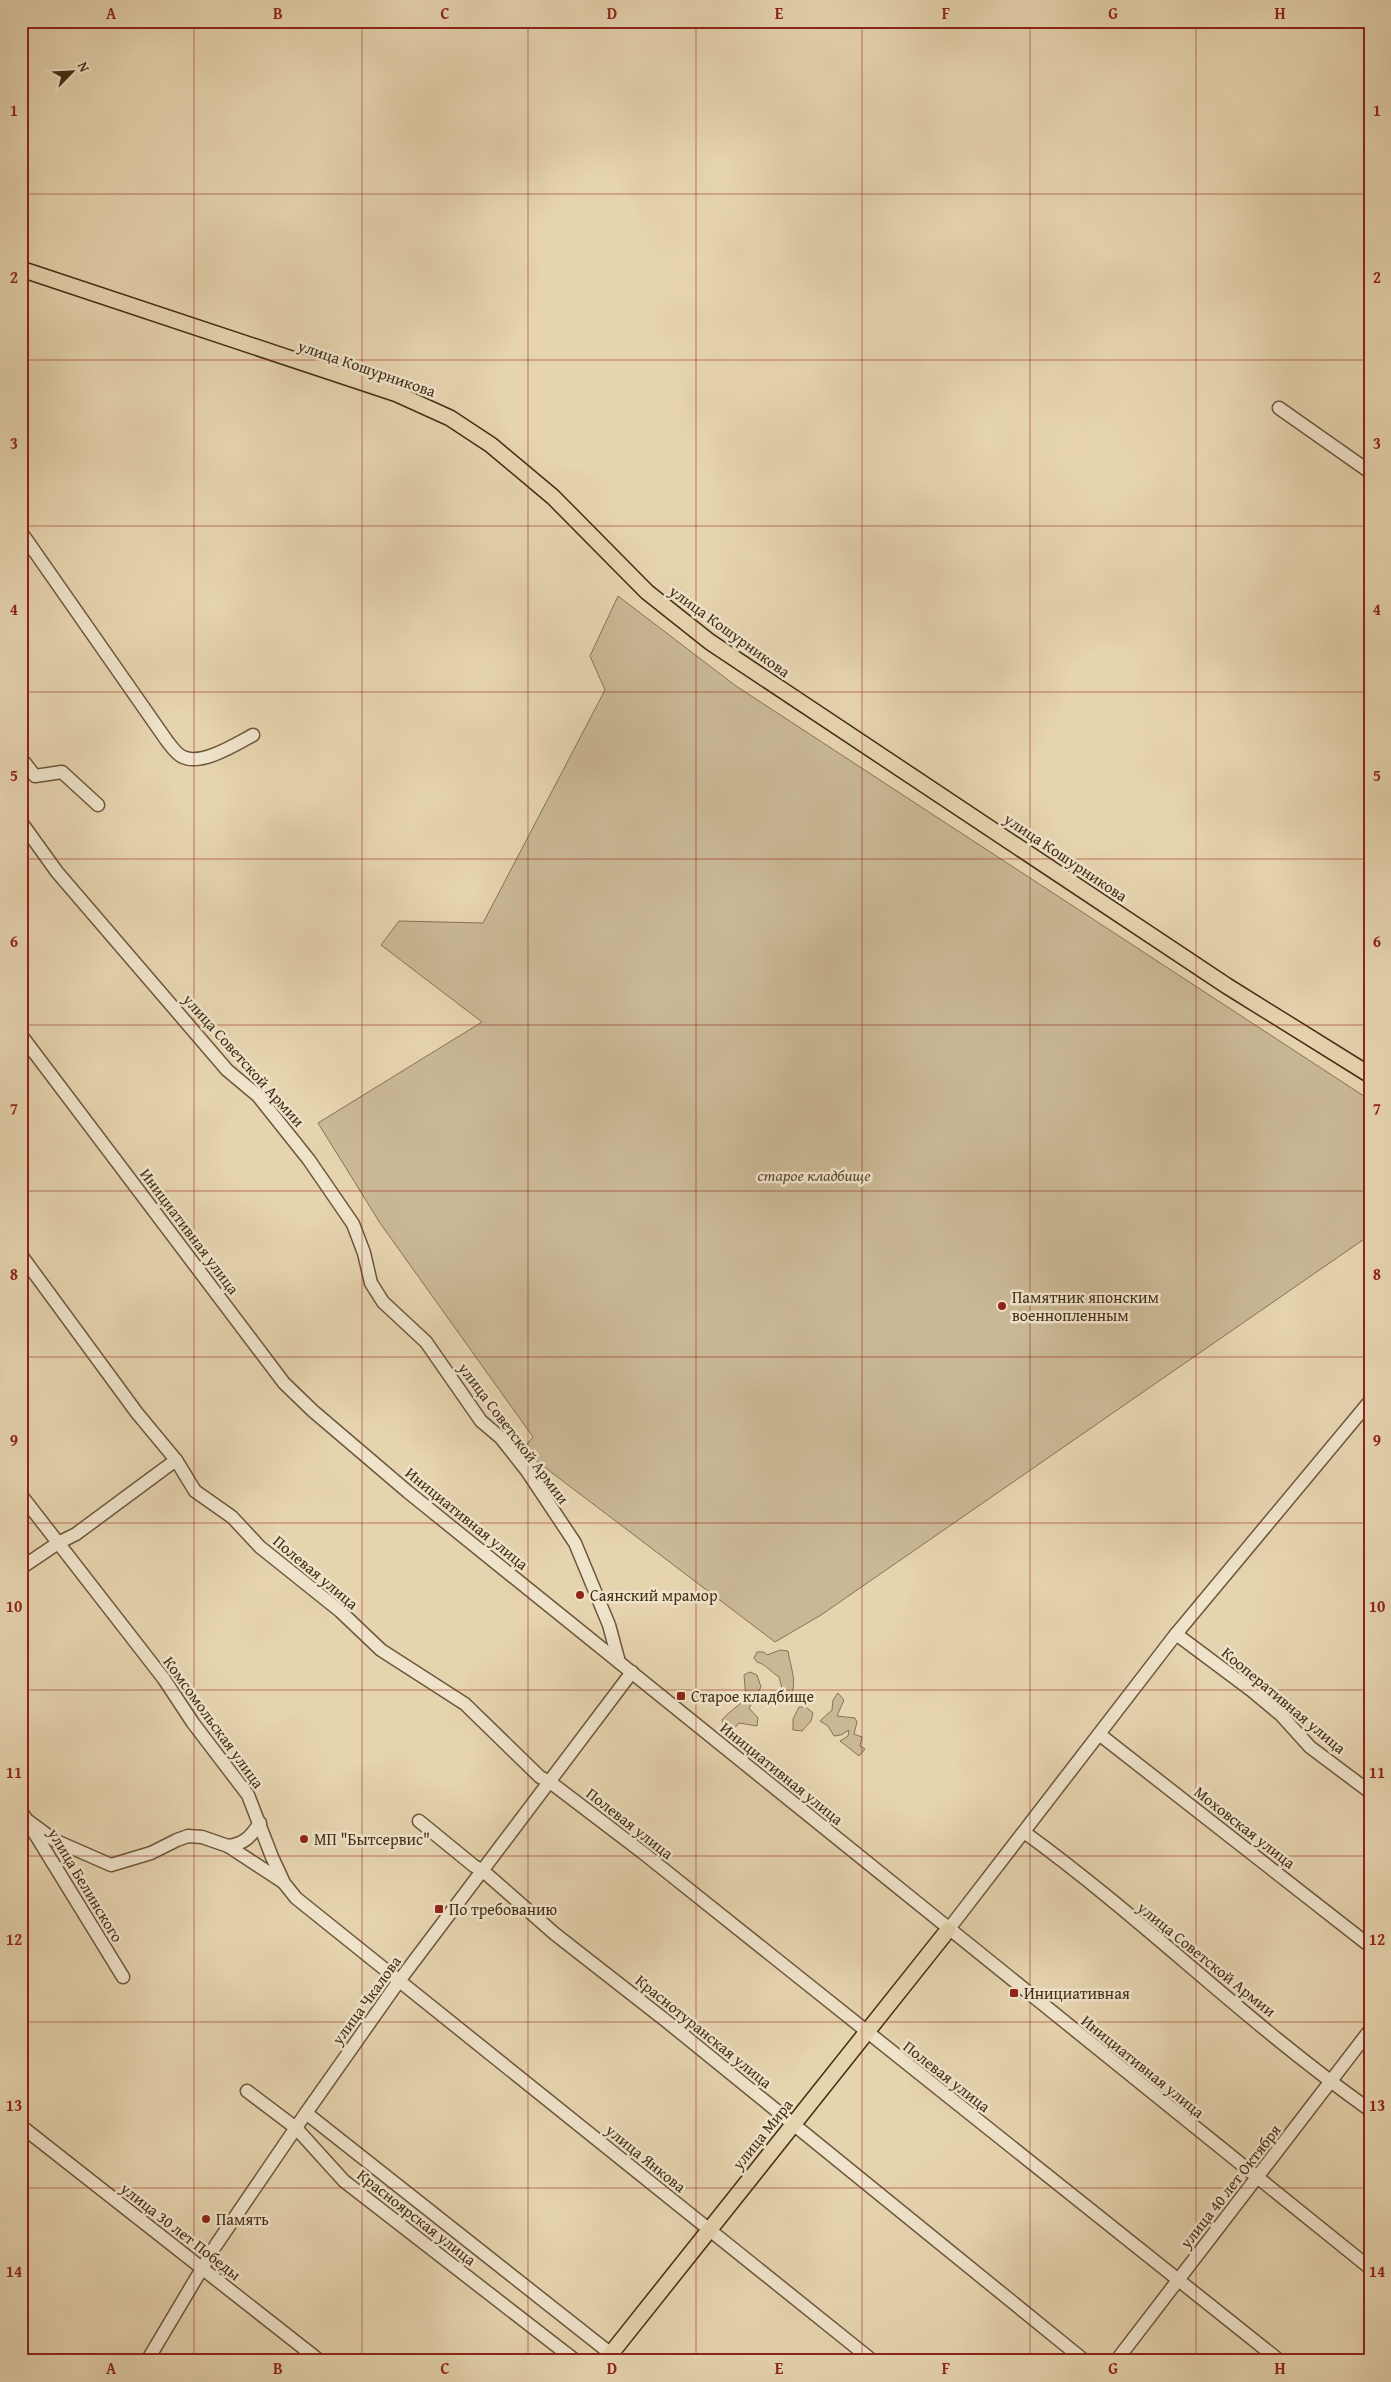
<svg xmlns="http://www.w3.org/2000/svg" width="1391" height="2382" font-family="'Gentium Book Plus',serif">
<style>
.green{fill:#cab895;stroke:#867254}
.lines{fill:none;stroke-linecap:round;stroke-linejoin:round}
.minor-casing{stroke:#6c573b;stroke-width:15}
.major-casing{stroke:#432d14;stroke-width:18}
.minor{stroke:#efe3cb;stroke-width:12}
.major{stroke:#e6d4af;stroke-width:15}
.grid{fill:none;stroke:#8f2418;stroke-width:1;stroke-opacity:0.55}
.poi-dot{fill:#8f2418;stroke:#efe3cb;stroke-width:2}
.labels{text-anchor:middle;stroke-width:5;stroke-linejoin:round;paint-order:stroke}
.street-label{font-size:16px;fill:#432d14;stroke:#efe3cb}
.park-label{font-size:16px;font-style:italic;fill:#5e492e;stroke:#efe3cb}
.poi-label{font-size:16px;fill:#432d14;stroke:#efe3cb;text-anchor:start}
.neatline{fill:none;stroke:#8f2418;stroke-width:2}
.grid-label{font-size:16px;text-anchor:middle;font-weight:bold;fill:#8f2418}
</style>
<rect width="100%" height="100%" fill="#e6d4af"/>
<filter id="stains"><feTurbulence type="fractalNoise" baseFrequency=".004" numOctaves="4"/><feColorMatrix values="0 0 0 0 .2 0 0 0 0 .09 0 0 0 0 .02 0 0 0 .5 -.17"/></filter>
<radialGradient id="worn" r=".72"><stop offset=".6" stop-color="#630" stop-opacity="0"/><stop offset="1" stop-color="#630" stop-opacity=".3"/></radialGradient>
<g class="green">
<polygon points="618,596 736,686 1370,1100 1370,1235 821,1615 775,1642 522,1450 533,1437 380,1223 318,1123 482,1022 381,945 399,921 483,923 605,690 590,656"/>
<path d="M780,1650L788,1651C791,1669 797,1680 791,1698L784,1695L779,1677C771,1672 765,1664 757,1662L754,1658L757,1652H764L767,1655Z"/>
<path d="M750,1672L757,1675L761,1687L749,1708L758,1718L757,1726L739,1723L731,1732L725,1728L722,1720C729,1711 738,1707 746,1698L744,1675Z"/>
<polygon points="838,1693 844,1700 837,1716 855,1718 857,1722 854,1734 862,1737 860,1746 865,1749 859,1756 840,1741 848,1736 849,1730 841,1735 834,1736 828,1726 820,1721 832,1710 833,1700"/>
<polygon points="799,1707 806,1707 813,1713 811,1721 802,1731 793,1730 793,1719"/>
</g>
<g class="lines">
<defs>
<g id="minor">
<polyline points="1279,408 1370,472"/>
<path d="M21,532L167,741C171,746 177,755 183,757C202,766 236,744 253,735"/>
<polyline points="21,758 35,776 62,772 98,805"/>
<polyline points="21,822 57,872 227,1070 258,1096 309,1160 353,1224 364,1253 371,1283 383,1302 426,1342 481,1421 501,1438 527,1471 575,1543 609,1625 619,1662"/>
<polyline points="21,1035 284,1383 313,1411 408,1492 1370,2268"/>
<polyline points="21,1255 137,1413 176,1460 195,1491 232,1517 260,1547 340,1611 381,1650 465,1704 540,1777 550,1782 642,1852 1280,2361"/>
<polyline points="21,1495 164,1679 193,1723 248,1795 272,1857 284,1883 296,1898 873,2361"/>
<polyline points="21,1568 58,1543 76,1534 176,1460"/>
<polyline points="1176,1634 1251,1690 1281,1715 1310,1747 1370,1792"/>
<polyline points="1099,1734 1370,1946"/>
<polyline points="21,1811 123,1977"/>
<polyline points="27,1820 54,1840 111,1865 151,1853 177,1840 188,1836 202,1837 228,1846 283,1882"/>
<polyline points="419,1821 474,1866 482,1870 555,1934 665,2020 1085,2361"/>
<path d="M1024,1832C1144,1919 1249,2025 1370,2110"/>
<path d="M228,1846C245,1844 251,1836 260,1823"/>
<polyline points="948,1930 1176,1634 1370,1401"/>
<polyline points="247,2091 296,2128 344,2181 576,2361"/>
<polyline points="306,2113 620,2361"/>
<polyline points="21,2126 320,2361"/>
<polyline points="147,2361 216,2245 306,2113 399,1981 632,1672"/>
<polyline points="1116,2361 1370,2030"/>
</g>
<g id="major">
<polyline points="21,269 397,394 450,418 491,445 553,497 647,592 710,642 1227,986 1370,1075"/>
<polyline points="605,2361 948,1930"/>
</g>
</defs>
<use href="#minor" class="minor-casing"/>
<use href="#major" class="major-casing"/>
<use href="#minor" class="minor"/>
<use href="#major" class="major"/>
</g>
<path class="grid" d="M194,21V2361M362,21V2361M528,21V2361M696,21V2361M862,21V2361M1030,21V2361M1196,21V2361M21,194H1370M21,360H1370M21,526H1370M21,692H1370M21,859H1370M21,1025H1370M21,1191H1370M21,1357H1370M21,1523H1370M21,1690H1370M21,1856H1370M21,2022H1370M21,2188H1370"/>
<g class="poi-dot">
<circle cx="1002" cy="1306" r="5"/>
<circle cx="580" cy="1595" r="5"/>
<rect x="676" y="1691" width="10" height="10" rx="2.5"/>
<circle cx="304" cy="1839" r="5"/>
<rect x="434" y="1904" width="10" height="10" rx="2.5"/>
<rect x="1009" y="1988" width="10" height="10" rx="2.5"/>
<circle cx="206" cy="2219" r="5"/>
</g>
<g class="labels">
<g class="street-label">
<text transform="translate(367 368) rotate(19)" y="6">улица Кошурникова</text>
<text transform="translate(730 631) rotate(36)" y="6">улица Кошурникова</text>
<text transform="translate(1066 857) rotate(34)" y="6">улица Кошурникова</text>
<text transform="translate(244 1060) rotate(48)" y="6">улица Советской Армии</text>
<text transform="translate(190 1231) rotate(53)" y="6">Инициативная улица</text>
<text transform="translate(514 1433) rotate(53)" y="6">улица Советской Армии</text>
<text transform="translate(467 1518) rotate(39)" y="6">Инициативная улица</text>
<text transform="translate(316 1572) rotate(40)" y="6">Полевая улица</text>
<text transform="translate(1284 1700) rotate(40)" y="6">Кооперативная улица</text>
<text transform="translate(214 1722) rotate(54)" y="6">Комсомольская улица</text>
<text transform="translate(782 1773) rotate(39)" y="6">Инициативная улица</text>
<text transform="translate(630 1823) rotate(38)" y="6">Полевая улица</text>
<text transform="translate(1245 1827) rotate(38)" y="6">Моховская улица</text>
<text transform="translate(86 1885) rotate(59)" y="6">улица Белинского</text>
<text transform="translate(1207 1959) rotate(39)" y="6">улица Советской Армии</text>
<text transform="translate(366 2000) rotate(-54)" y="6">улица Чкалова</text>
<text transform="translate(704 2031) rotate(39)" y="6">Краснотуранская улица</text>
<text transform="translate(1143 2066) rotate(39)" y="6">Инициативная улица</text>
<text transform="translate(947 2076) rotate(38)" y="6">Полевая улица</text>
<text transform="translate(762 2134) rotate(-51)" y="6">улица Мира</text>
<text transform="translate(646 2158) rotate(39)" y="6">улица Янкова</text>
<text transform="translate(1230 2186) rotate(-52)" y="6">улица 40 лет Октября</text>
<text transform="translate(417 2217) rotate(38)" y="6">Красноярская улица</text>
<text transform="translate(181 2231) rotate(38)" y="6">улица 30 лет Победы</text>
</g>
<g class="park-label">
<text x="814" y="1181">старое кладбище</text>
</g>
<g class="poi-label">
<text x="1012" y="1303">Памятник японским<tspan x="1012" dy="18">военнопленным</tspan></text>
<text x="590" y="1601">Саянский мрамор</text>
<text x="691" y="1702">Старое кладбище</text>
<text x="314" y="1845">МП "Бытсервис"</text>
<text x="449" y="1915">По требованию</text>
<text x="1024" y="1999">Инициативная</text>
<text x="216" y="2225">Память</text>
</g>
</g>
<rect width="1391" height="2382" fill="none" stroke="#e6d4af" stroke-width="55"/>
<g transform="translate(72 72) rotate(66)" stroke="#efe3cb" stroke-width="4" paint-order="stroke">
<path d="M0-4L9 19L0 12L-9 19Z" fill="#432d14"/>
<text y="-8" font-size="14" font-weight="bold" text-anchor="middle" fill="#432d14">N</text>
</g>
<rect x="28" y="28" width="1336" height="2326" class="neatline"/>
<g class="grid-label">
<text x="111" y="19">A</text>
<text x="278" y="19">B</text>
<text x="445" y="19">C</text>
<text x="612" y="19">D</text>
<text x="779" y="19">E</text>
<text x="946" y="19">F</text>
<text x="1113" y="19">G</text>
<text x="1280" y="19">H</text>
<text x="14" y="116">1</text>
<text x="1377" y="116">1</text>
<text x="14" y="283">2</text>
<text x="1377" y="283">2</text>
<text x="14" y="449">3</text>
<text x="1377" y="449">3</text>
<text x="14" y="615">4</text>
<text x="1377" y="615">4</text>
<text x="14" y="781">5</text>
<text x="1377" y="781">5</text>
<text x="14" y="947">6</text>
<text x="1377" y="947">6</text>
<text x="14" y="1114">7</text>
<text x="1377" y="1114">7</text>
<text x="14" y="1280">8</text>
<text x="1377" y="1280">8</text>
<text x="14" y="1446">9</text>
<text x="1377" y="1446">9</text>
<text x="14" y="1612">10</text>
<text x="1377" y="1612">10</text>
<text x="14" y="1778">11</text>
<text x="1377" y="1778">11</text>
<text x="14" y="1945">12</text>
<text x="1377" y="1945">12</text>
<text x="14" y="2111">13</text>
<text x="1377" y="2111">13</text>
<text x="14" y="2277">14</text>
<text x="1377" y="2277">14</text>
<text x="111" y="2374">A</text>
<text x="278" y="2374">B</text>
<text x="445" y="2374">C</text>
<text x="612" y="2374">D</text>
<text x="779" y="2374">E</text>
<text x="946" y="2374">F</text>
<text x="1113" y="2374">G</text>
<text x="1280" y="2374">H</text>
</g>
<rect width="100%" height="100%" filter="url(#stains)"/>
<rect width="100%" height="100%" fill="url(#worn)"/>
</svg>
